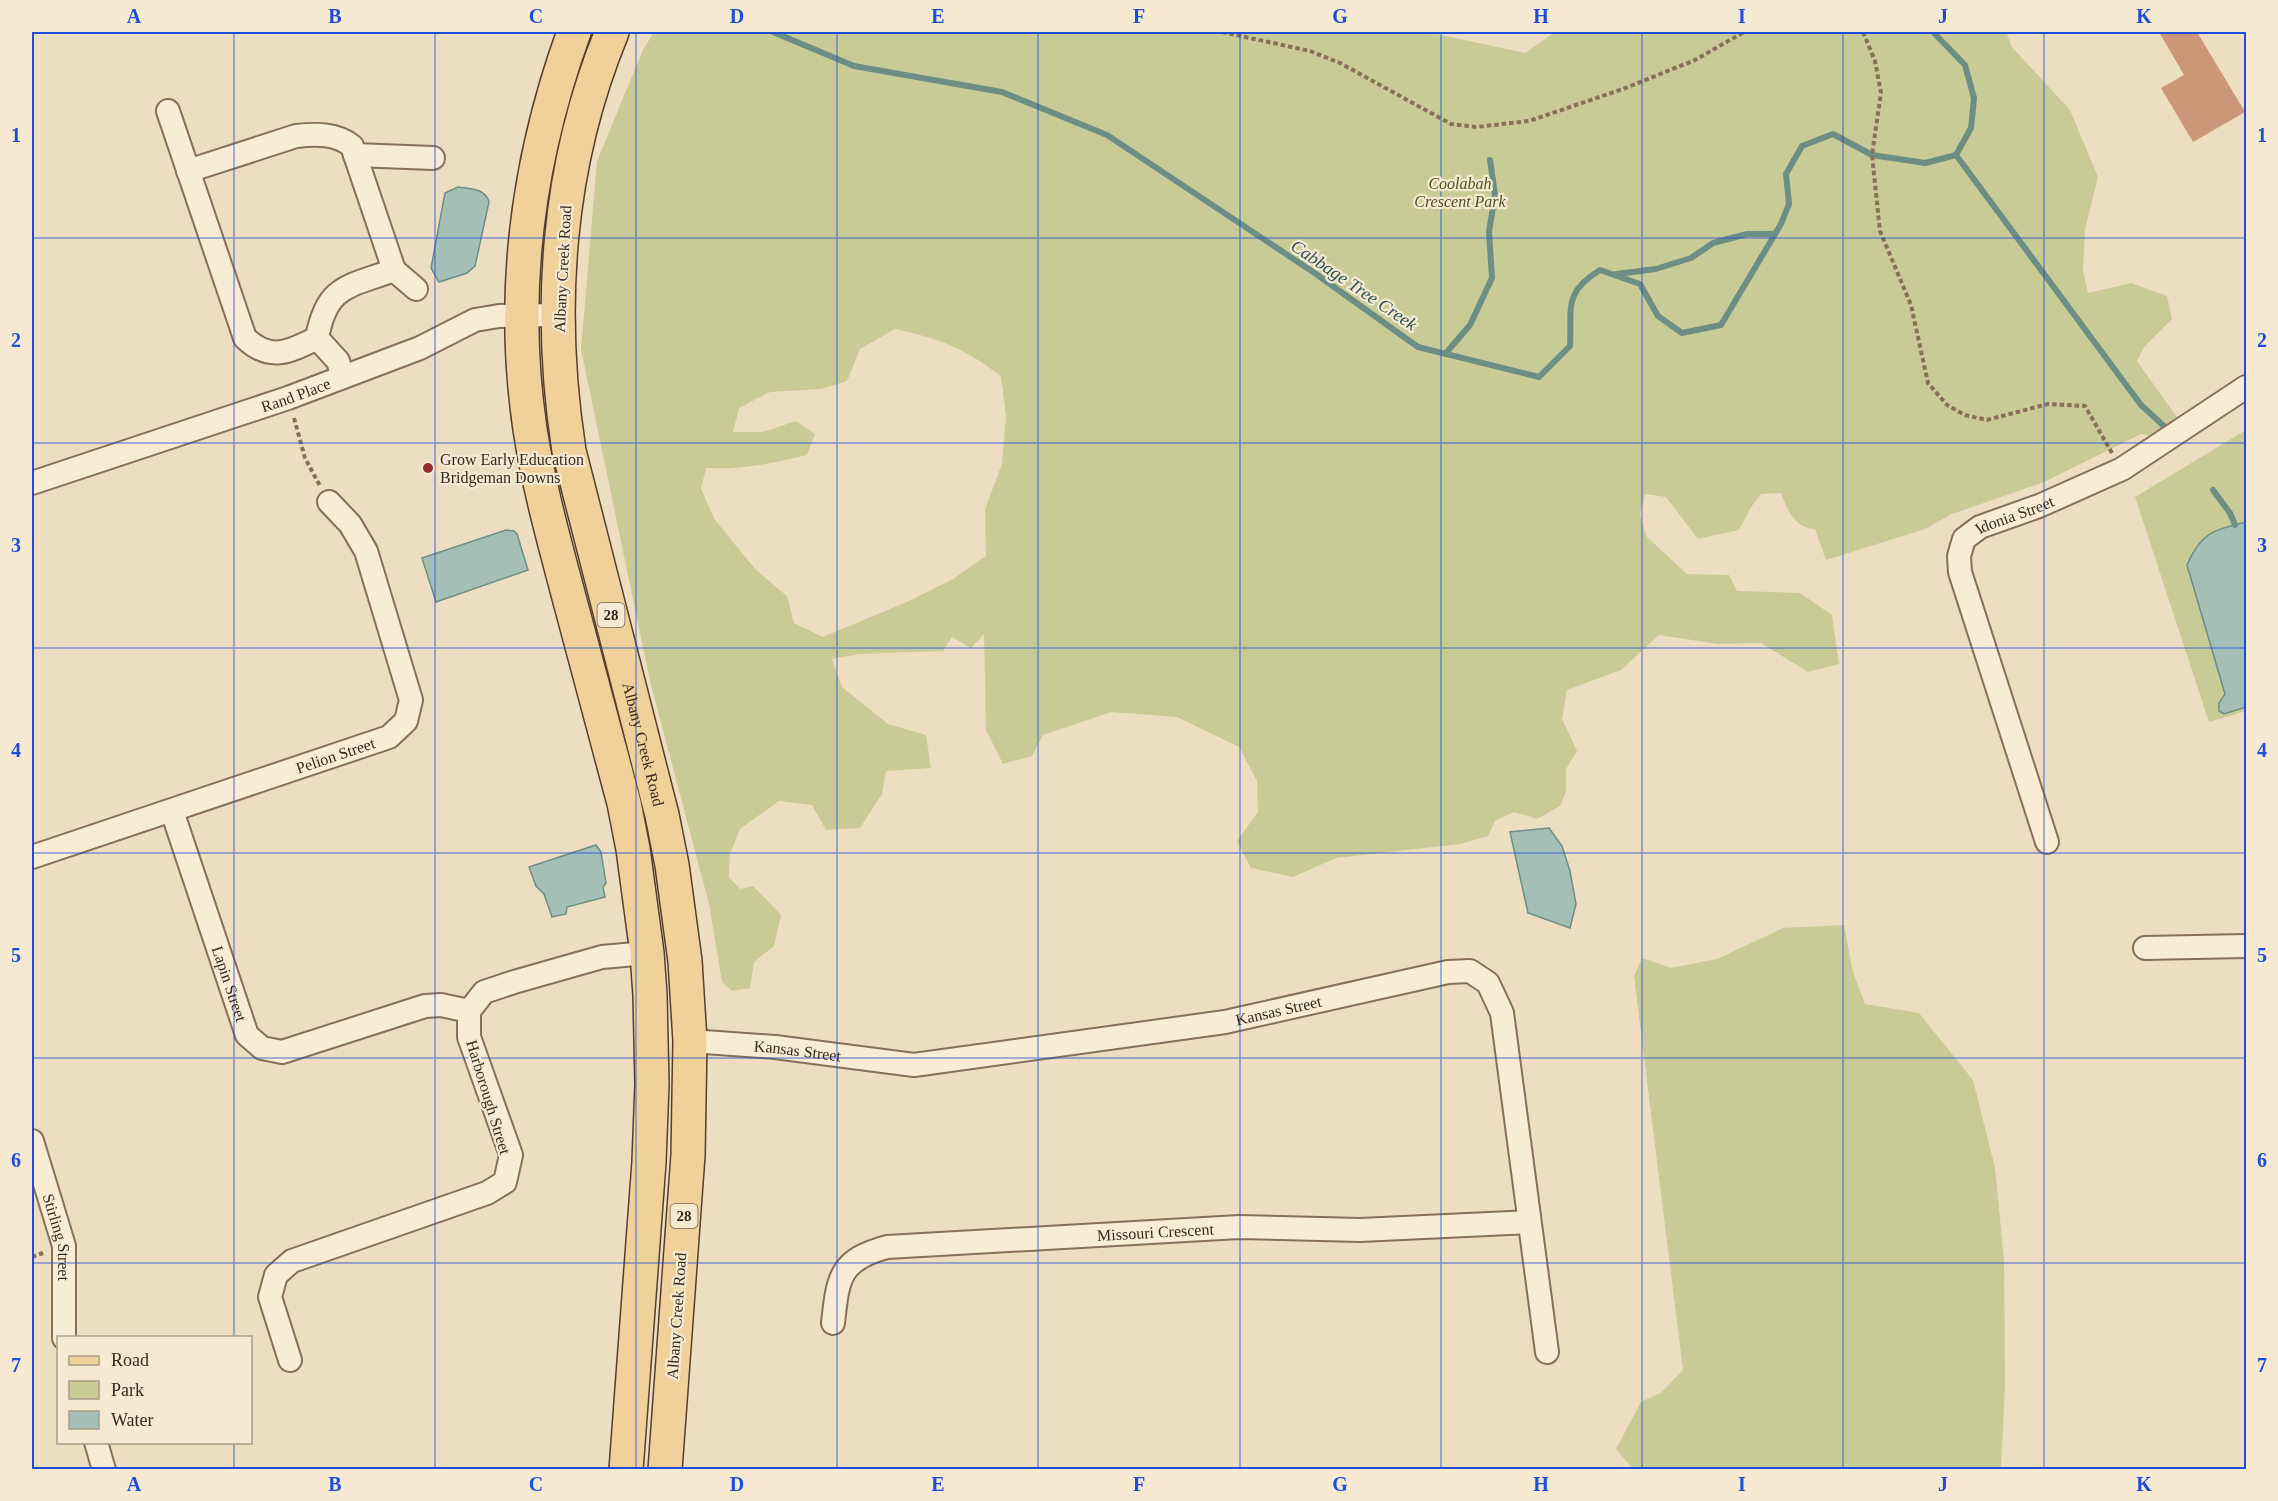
<svg xmlns="http://www.w3.org/2000/svg" width="2278" height="1501" font-family="'Times New Roman',serif">
<style>
.green{fill:#c8cb96;fill-rule:evenodd}
.water{fill:#a4c0b6;stroke:#6c8e84;stroke-width:1.5}
.lines{fill:none;stroke-linecap:round;stroke-linejoin:round}
.stream{stroke:#6c8e84;stroke-width:6}
.building{fill:#cb9778}
.street-casing{stroke:#876f59;stroke-width:26}
.primary-casing{stroke:#553e2e;stroke-width:36}
.path{stroke:#876f59;stroke-width:4;stroke-dasharray:4.5 3;stroke-linecap:butt}
.street{stroke:#f8ecd5;stroke-width:22}
.primary{stroke:#f0d19a;stroke-width:33}
.grid{fill:none;stroke:#1d4ed8;stroke-width:1.5;stroke-opacity:0.55}
.poi-dot{fill:#952a30;stroke:#f5e9d2;stroke-width:2}
.labels{text-anchor:middle;stroke-width:4.5;stroke-linejoin:round;paint-order:stroke}
.shield{fill:#f5e9d2;stroke:#706354;stroke-width:1.5}
.shield-label{font-size:15px;font-weight:bold;fill:#37291e}
.park-label{font-size:16px;font-style:italic;fill:#4a5324;stroke:#f5e9d2}
.street-label{font-size:16px;fill:#37291e;stroke:#f5e9d2}
.poi-label{font-size:16px;fill:#37291e;stroke:#f5e9d2;text-anchor:start}
.water-label{font-size:18px;font-style:italic;fill:#2d5652;stroke:#f5e9d2}
.neatline{fill:none;stroke:#1d4ed8;stroke-width:2}
.grid-label{font-size:20px;text-anchor:middle;font-weight:bold;fill:#1d4ed8}
</style>
<rect width="100%" height="100%" fill="#eddec2"/>
<g class="green">
<path d="M654,32H1427L1525,53L1555,32H2006L2012,47L2070,110L2098,177L2085,230L2083,271L2088,293L2131,283L2167,296L2172,319L2144,347L2137,361L2179,420L2155,437L2141,434L2044,482L1952,514L1925,529L1826,560L1815,529C1795,529 1787,509 1781,493L1761,494L1751,507L1739,530L1698,539L1666,497L1645,494L1640,515L1647,537L1687,574L1729,575L1737,591L1800,593L1832,615L1839,664L1808,672L1761,643L1718,644L1659,635L1621,670L1567,690L1562,719L1577,751L1566,769V792L1560,806L1537,819L1514,812L1495,821L1488,836L1460,844L1336,858L1293,877L1251,868L1237,841L1258,812L1257,781L1239,747L1177,717L1111,712L1043,735L1032,756L1003,764L986,730L984,634L971,648L952,637L943,651L859,654L832,659L842,687L888,724L926,735L931,768L886,771L882,794L860,828L826,830L812,805L779,801L740,829L730,854L729,877L740,889L753,886L781,915L774,946L754,962L750,988L732,991L722,982L709,904L650,681L581,349L597,161L643,50ZM895,329C942,339 963,348 1001,376L1006,416L1002,464L985,509L986,556L953,579L909,601L823,637L794,623L787,596L756,570L715,520L701,489L706,468C742,470 773,463 807,455L815,434L796,421L763,432H733L739,408L770,392L821,389L847,381L860,349Z"/>
<polygon points="2246,430 2246,711 2209,722 2135,497"/>
<polygon points="1844,925 1853,972 1865,1004 1919,1013 1973,1080 1995,1168 2004,1260 2005,1384 2001,1469 1633,1469 1616,1449 1641,1402 1662,1392 1683,1370 1634,976 1642,958 1671,968 1717,959 1783,928"/>
</g>
<g class="water">
<path d="M458,187C470,189 485,188 489,202L475,266L467,273L439,282L431,268L445,193Z"/>
<path d="M2246,522V707L2224,714L2219,711V703L2225,694L2187,565C2201,532 2214,530 2246,522Z"/>
<polygon points="506,530 514,531 517,534 528,570 436,602 422,558"/>
<polygon points="1549,828 1562,846 1570,871 1576,904 1570,928 1528,913 1510,832"/>
<polygon points="596,845 601,852 606,883 603,887 605,897 567,907 566,914 552,917 544,894 536,886 529,867"/>
</g>
<g class="lines">
<g class="stream">
<path d="M773,32L854,66L1002,92L1107,135L1316,274L1418,347L1539,377L1570,346C1572,307 1563,293 1600,270L1640,284L1658,316L1682,333L1721,325L1781,224L1789,204L1786,174L1802,146L1833,134L1872,155L1925,163L1956,155L1971,128L1974,98L1965,65L1933,32"/>
<polyline points="1956,155 2141,405 2166,428"/>
<polyline points="1616,274 1656,269 1691,258 1713,243 1747,234 1775,234"/>
<polyline points="1446,353 1470,325 1492,278 1489,232 1495,195 1490,160"/>
<polyline points="2213,490 2230,513 2235,525"/>
</g>
</g>
<polygon class="building" points="2159,32 2197,32 2245,112 2193,142 2161,88 2184,75"/>
<g class="lines">
<defs>
<g id="street">
<path d="M168,111L245,338C270,362 289,352 317,338"/>
<polyline points="355,155 433,158"/>
<path d="M188,171L296,136C316,134 336,133 352,146L394,270C349,287 327,284 317,338"/>
<polyline points="394,270 416,289"/>
<polyline points="317,338 338,361 343,377"/>
<path id="s1" d="M32,483L288,398L420,348L475,320L499,316L557,315"/>
<path id="s2" d="M172,811L247,1035L262,1048L282,1052L425,1006L441,1005L469,1011"/>
<path id="s3" d="M2047,842L1960,572L1959,556L1964,539L1980,527L2039,506L2122,469L2246,387"/>
<path id="s4" d="M32,857L389,737L406,721L411,700L366,551L350,524L329,502"/>
<polyline points="2145,948 2246,946"/>
<path id="s5" d="M690,1041L775,1047L914,1065L1225,1022L1448,972L1470,971L1488,983L1502,1013L1547,1352"/>
<path id="s6" d="M32,1141L64,1246V1338"/>
<path id="s7" d="M833,1323C838,1278 839,1260 887,1247L1239,1227L1360,1230L1529,1222"/>
<polyline points="290,1360 270,1297 276,1275 292,1261 487,1193 505,1182 511,1155 469,1037 469,1011 484,992 514,982 602,957 647,953"/>
<polyline points="96,1442 104,1470"/>
</g>
<g id="primary">
<path d="M574,32C528,159 510,294 530,429C539,488 555,544 570,601C588,669 606,736 624,803L633,849L647,953L650,995L652,1084L649,1162L626,1470"/>
<path id="s8" d="M612,32C557,165 547,309 569,451L662,815L672,865L685,961L690,1041L688,1155L665,1470"/>
</g>
</defs>
<use href="#street" class="street-casing"/>
<use href="#primary" class="primary-casing"/>
<g class="path">
<polyline points="1222,32 1310,51 1340,63 1451,124 1476,127 1529,121 1623,89 1695,60 1744,32"/>
<polyline points="1863,32 1875,61 1881,93 1872,155 1880,231 1911,305 1928,383 1947,405 1965,415 1987,420 2048,404 2085,406 2112,453"/>
<polyline points="294,418 305,458 320,486"/>
<polyline points="32,1257 43,1253"/>
</g>
<use href="#street" class="street"/>
<use href="#primary" class="primary"/>
</g>
<path class="grid" d="M234,32V1338M435,32V1470M636,32V1470M837,32V1470M1038,32V1470M1240,32V1470M1441,32V1470M1642,32V1470M1843,32V1470M2044,32V1470M32,238H2246M32,443H2246M32,648H2246M32,853H2246M32,1058H2246M32,1263H2246M234,1442V1470"/>
<circle class="poi-dot" cx="428" cy="468" r="6"/>
<g class="labels">
<g class="shield">
<rect x="597.5" y="603" width="27" height="24" rx="4.5"/>
<rect x="670.5" y="1204" width="27" height="24" rx="4.5"/>
</g>
<g class="shield-label">
<text x="611" y="620">28</text>
<text x="684" y="1221">28</text>
</g>
<g class="park-label">
<text x="1460" y="189">Coolabah<tspan x="1460" dy="18">Crescent Park</tspan></text>
</g>
<g class="street-label">
<text transform="translate(562 269) rotate(-87)" y="6">Albany Creek Road</text>
<text dy="6" stroke="none"><textPath href="#s1" startOffset="278">Rand Place</textPath></text>
<text dy="6" stroke="none"><textPath href="#s3" startOffset="374">Idonia Street</textPath></text>
<text dy="6" stroke="none"><textPath href="#s8" startOffset="729">Albany Creek Road</textPath></text>
<text dy="6" stroke="none"><textPath href="#s4" startOffset="320">Pelion Street</textPath></text>
<text dy="6" stroke="none"><textPath href="#s2" startOffset="182">Lapin Street</textPath></text>
<text dy="6" stroke="none"><textPath href="#s5" startOffset="594">Kansas Street</textPath></text>
<text dy="6" stroke="none"><textPath href="#s5" startOffset="108">Kansas Street</textPath></text>
<text transform="translate(489 1097) rotate(73)" y="6">Harborough Street</text>
<text dy="6" stroke="none"><textPath href="#s7" startOffset="372">Missouri Crescent</textPath></text>
<text dy="6" stroke="none"><textPath href="#s6" startOffset="100">Stirling Street</textPath></text>
<text transform="translate(676 1316) rotate(-86)" y="6">Albany Creek Road</text>
</g>
<g class="poi-label">
<text x="440" y="465">Grow Early Education<tspan x="440" dy="18">Bridgeman Downs</tspan></text>
</g>
<g class="water-label">
<text transform="translate(1354 285) rotate(34)" y="6">Cabbage Tree Creek</text>
</g>
</g>
<rect width="2278" height="1501" fill="none" stroke="#f5e9d2" stroke-width="66"/>
<rect x="57" y="1336" width="195" height="108" fill="#f5e9d2" stroke="#a99c8a" stroke-width="1.5"/>
<rect x="69" y="1356" width="30" height="9" fill="#f0d19a" stroke="#a99c8a" stroke-width="1.5"/>
<text x="111" y="1366" font-size="18" fill="#37291e">Road</text>
<rect x="69" y="1381" width="30" height="18" fill="#c8cb96" stroke="#a99c8a" stroke-width="1.5"/>
<text x="111" y="1396" font-size="18" fill="#37291e">Park</text>
<rect x="69" y="1411" width="30" height="18" fill="#a4c0b6" stroke="#a99c8a" stroke-width="1.5"/>
<text x="111" y="1426" font-size="18" fill="#37291e">Water</text>
<rect x="33" y="33" width="2212" height="1435" class="neatline"/>
<g class="grid-label">
<text x="134" y="23">A</text>
<text x="335" y="23">B</text>
<text x="536" y="23">C</text>
<text x="737" y="23">D</text>
<text x="938" y="23">E</text>
<text x="1139" y="23">F</text>
<text x="1340" y="23">G</text>
<text x="1541" y="23">H</text>
<text x="1742" y="23">I</text>
<text x="1943" y="23">J</text>
<text x="2144" y="23">K</text>
<text x="16" y="142">1</text>
<text x="2262" y="142">1</text>
<text x="16" y="347">2</text>
<text x="2262" y="347">2</text>
<text x="16" y="552">3</text>
<text x="2262" y="552">3</text>
<text x="16" y="757">4</text>
<text x="2262" y="757">4</text>
<text x="16" y="962">5</text>
<text x="2262" y="962">5</text>
<text x="16" y="1167">6</text>
<text x="2262" y="1167">6</text>
<text x="16" y="1372">7</text>
<text x="2262" y="1372">7</text>
<text x="134" y="1491">A</text>
<text x="335" y="1491">B</text>
<text x="536" y="1491">C</text>
<text x="737" y="1491">D</text>
<text x="938" y="1491">E</text>
<text x="1139" y="1491">F</text>
<text x="1340" y="1491">G</text>
<text x="1541" y="1491">H</text>
<text x="1742" y="1491">I</text>
<text x="1943" y="1491">J</text>
<text x="2144" y="1491">K</text>
</g>
</svg>
